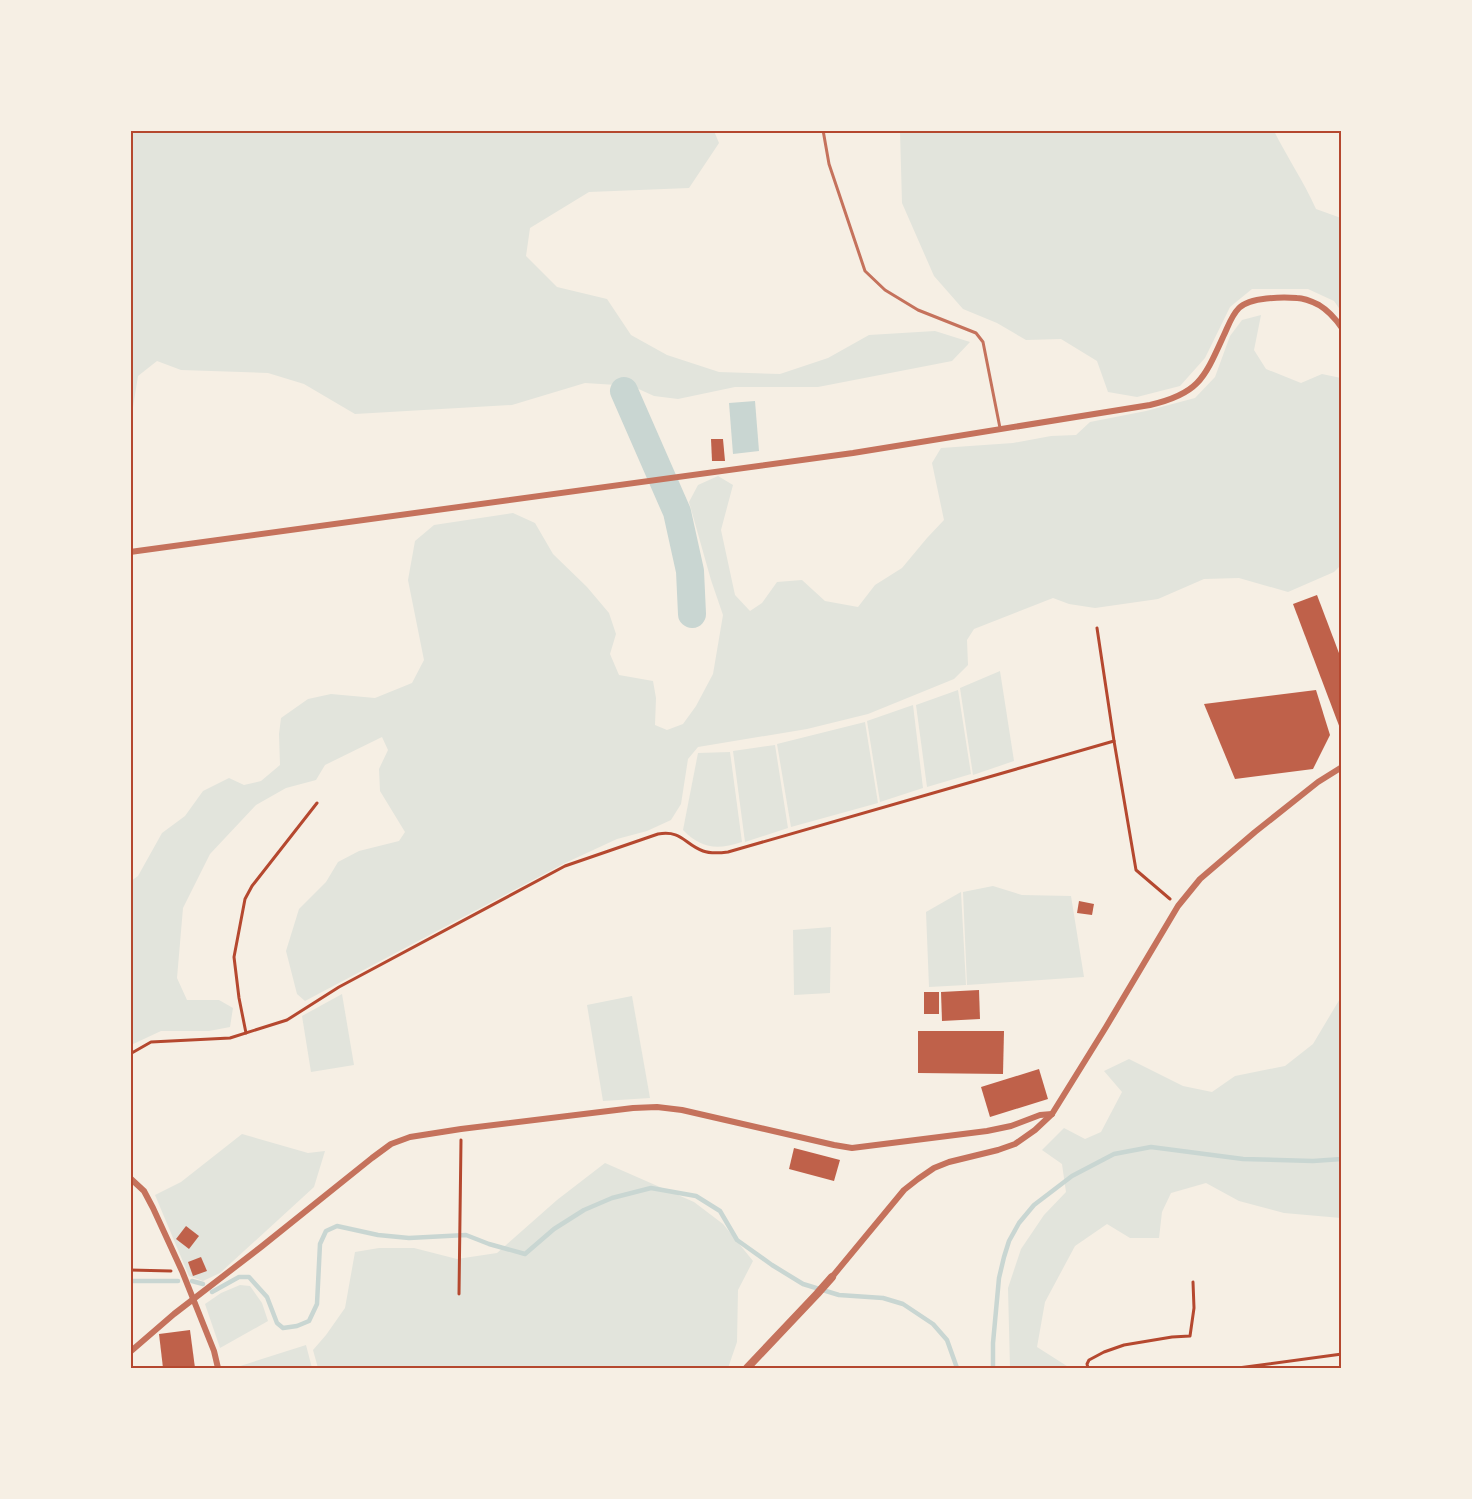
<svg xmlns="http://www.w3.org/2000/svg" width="1472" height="1499" font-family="'Sofia Sans Condensed',sans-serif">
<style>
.green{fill:#e2e4dc}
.water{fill:#c9d6d2}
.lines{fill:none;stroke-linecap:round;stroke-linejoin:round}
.stream{stroke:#c9d6d2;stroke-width:4.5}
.river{stroke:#c9d6d2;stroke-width:28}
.building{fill:#bf614a}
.path{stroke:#b5482f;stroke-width:3}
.service{stroke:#c5725c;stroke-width:3}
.minor{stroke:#c5725c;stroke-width:6}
.tertiary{stroke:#c5725c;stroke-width:8}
.neatline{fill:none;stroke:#b5482f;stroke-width:2}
</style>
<rect width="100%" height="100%" fill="#f6efe4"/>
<g class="green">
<polygon points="131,130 714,131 719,143 689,188 589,192 530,228 526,256 557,287 607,299 631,335 667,355 719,372 780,374 828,358 869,335 935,331 970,342 952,361 818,387 735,387 678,399 654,396 632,386 585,383 512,405 355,414 304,384 268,373 181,370 157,361 138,376 131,420"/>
<path d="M900,131H1274C1287,157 1304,182 1316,209L1341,218V311L1334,301L1308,289H1252L1230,307L1205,358L1180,386L1137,397L1108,392L1097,361L1061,339L1026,340L997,323L963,309L934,276L902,203Z"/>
<polygon points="1261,315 1254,350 1266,369 1301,383 1322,374 1341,378 1342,564 1334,572 1288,592 1239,578 1204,579 1158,599 1095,608 1069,604 1053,598 974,629 967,640 968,665 954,679 868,714 807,729 698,747 688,759 681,804 671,820 647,831 617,839 563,864 305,1001 297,994 286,951 299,909 326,882 338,862 359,851 399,841 405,832 380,791 379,769 388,750 382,737 325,765 316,780 286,788 256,805 210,854 183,908 177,978 187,1000 219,1000 233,1008 230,1027 209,1031 161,1031 131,1045 131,881 138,876 162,833 185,816 203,791 229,778 244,785 261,781 280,765 279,734 281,718 308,699 331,694 375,698 412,683 424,660 408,580 415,541 434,525 513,513 535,523 553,554 587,587 609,613 616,634 610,654 619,675 653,681 656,698 655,725 667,730 683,724 696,706 713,674 723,615 711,580 689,502 698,485 718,476 733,485 721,530 735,595 750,611 762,603 777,582 802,580 825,601 858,607 875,585 902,568 927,538 944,520 932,463 941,448 1013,443 1051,436 1076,435 1090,422 1146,411 1195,398 1215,377 1230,336 1242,320"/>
<polygon points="1000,671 1014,761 973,775 960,688"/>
<polygon points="958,690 971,774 927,787 916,705"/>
<polygon points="913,705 923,788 880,802 867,721"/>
<polygon points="865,722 878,803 791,827 777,744"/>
<polygon points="775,745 788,828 745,842 733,751"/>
<path d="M730,752L742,842C717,850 702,849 683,830L698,753Z"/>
<polygon points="993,886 1022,895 1071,896 1084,977 967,985 963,892"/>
<polygon points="961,892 966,985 929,987 926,912"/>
<polygon points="831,927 830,993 794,995 793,930"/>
<polygon points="342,994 354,1065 311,1072 302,1016"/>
<polygon points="632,996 650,1098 603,1101 587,1005"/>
<polygon points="1341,997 1341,1218 1284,1213 1239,1201 1206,1183 1171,1193 1162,1212 1159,1238 1130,1238 1107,1224 1075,1246 1045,1302 1037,1347 1070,1368 1010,1368 1008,1288 1021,1249 1044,1215 1066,1192 1062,1164 1042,1150 1064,1128 1085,1139 1101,1132 1122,1092 1104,1071 1129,1059 1183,1086 1212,1092 1235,1076 1285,1066 1313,1044"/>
<polygon points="242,1134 308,1153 325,1151 314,1187 220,1273 203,1281 189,1276 155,1195 181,1182"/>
<polygon points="605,1163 694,1202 723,1224 753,1261 738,1290 737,1342 728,1368 318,1368 313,1350 326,1335 345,1308 355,1252 379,1248 414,1248 457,1259 497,1253 557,1200"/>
<polygon points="240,1285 250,1286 262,1303 268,1321 220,1348 205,1304 221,1293"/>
<polygon points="306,1345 312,1368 234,1368"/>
</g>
<polygon class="water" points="755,401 759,451 733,454 729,403"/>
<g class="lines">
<g class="stream">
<polyline points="130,1281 178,1281"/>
<polyline points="192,1281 203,1284"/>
<polyline points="212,1292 239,1277 249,1277 267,1297 277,1323 283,1328 297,1326 309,1321 317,1304 320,1244 326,1231 337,1226 378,1235 409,1238 466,1235 489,1244 525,1254 554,1229 584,1210 612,1198 651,1188 696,1196 720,1211 737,1240 772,1265 803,1284 839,1295 883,1298 903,1304 933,1324 947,1340 957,1368"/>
<polyline points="993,1368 993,1343 999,1278 1004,1257 1009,1241 1019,1223 1034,1205 1072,1176 1114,1154 1151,1147 1243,1159 1313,1161 1342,1159"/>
</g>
<polyline class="river" points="624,391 677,512 690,571 692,614"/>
</g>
<g class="building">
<polygon points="711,439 723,439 725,461 712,461"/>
<polygon points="1317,595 1342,661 1341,731 1293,604"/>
<polygon points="1316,690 1330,735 1313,769 1235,779 1204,704"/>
<polygon points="1079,901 1094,904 1092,915 1077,913"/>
<polygon points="979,990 980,1019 942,1021 941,992"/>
<rect x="924" y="992" width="15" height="22"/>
<polygon points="918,1031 1004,1031 1003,1074 918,1073"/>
<polygon points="1039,1069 1048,1099 990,1117 981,1087"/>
<polygon points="794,1148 840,1160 834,1181 789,1169"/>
<polygon points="186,1226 199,1236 189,1249 176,1239"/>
<polygon points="201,1257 207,1271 193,1276 188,1262"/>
<polygon points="190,1330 195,1368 163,1368 159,1334"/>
</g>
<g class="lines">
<g class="path">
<polyline points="1097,628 1114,741 1136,870 1170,899"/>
<polyline points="246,1033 239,998 234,957 245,899 252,886 317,803"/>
<path d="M130,1054L151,1042L230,1038L287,1020L339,987L565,866L658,834C682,830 684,844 703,851C711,854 720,853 728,852L1114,741"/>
<polyline points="130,1270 171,1271"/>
<polyline points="459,1294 461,1140"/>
<polyline points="1088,1368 1087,1364 1089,1360 1104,1352 1124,1345 1172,1337 1190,1336 1194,1308 1193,1282"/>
<polyline points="1238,1368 1342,1354"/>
</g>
<polyline class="service" points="823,130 829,164 865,271 885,290 918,310 976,333 983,342 1000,428"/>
<g class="minor">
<path d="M130,552L853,453L1150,405C1198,394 1204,379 1223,337C1228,327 1231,316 1239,308C1250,297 1282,297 1297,298C1303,298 1313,302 1319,305C1329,311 1335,318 1342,328"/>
<polyline points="130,1178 144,1191 153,1208 182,1271 214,1351 218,1368"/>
<polyline points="832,1277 904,1190 918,1179 934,1168 949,1162 998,1150 1015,1144 1035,1130 1052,1114 1106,1027 1178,906 1200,879 1255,832 1318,782 1342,767"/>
<polyline points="130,1352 174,1314 261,1247 372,1158 391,1144 410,1137 461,1129 633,1108 657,1107 682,1110 834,1145 852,1148 987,1131 1011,1126 1040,1115 1052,1114"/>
</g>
<polyline class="tertiary" points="747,1368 817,1294 832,1277"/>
</g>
<rect width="1472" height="1499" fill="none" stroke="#f6efe4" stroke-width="264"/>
<rect x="132" y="132" width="1208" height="1235" class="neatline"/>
</svg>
